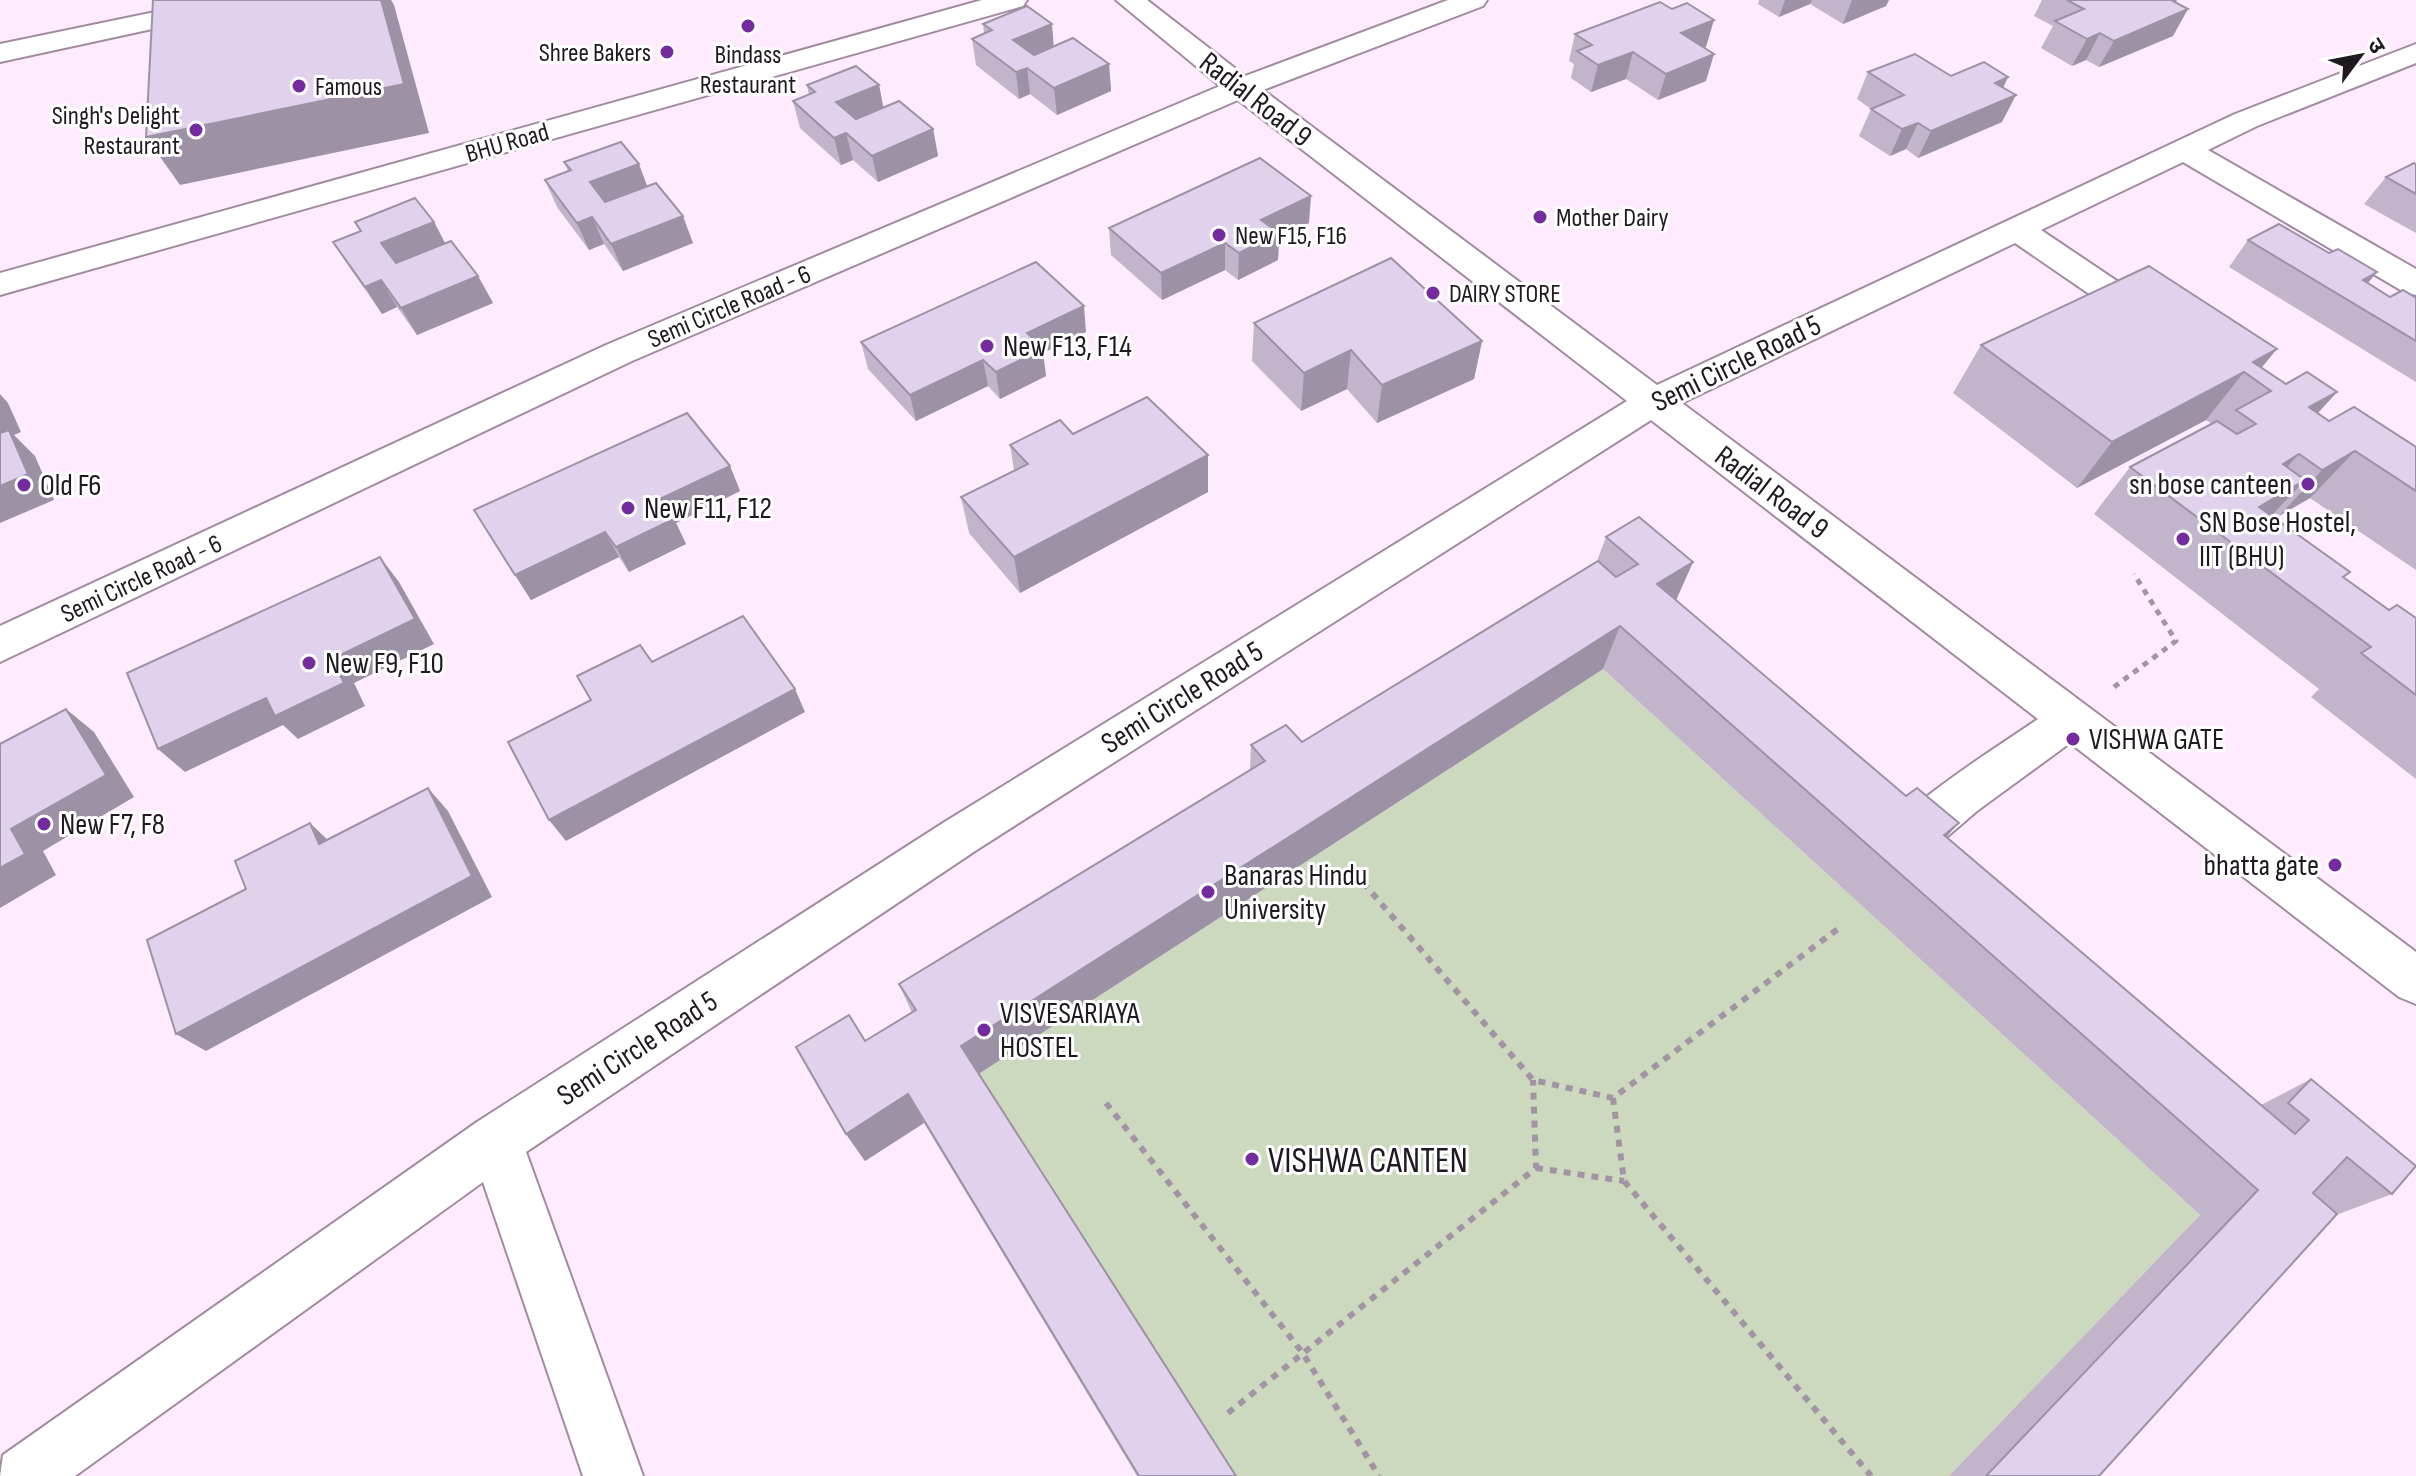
<svg xmlns="http://www.w3.org/2000/svg" width="2416" height="1476" font-family="'Sofia Sans Condensed','Noto Sans Devanagari',sans-serif">
<style>
.green{fill:#cdd9be}
.lines{fill:none;stroke-linecap:round;stroke-linejoin:round}
.minor-casing{stroke:#a18ba0;stroke-width:4}
.path-far1{stroke:#a394a3;stroke-width:5;stroke-dasharray:6 6;stroke-linecap:butt}
.path{stroke:#a394a3;stroke-width:6;stroke-dasharray:7 7;stroke-linecap:butt}
.minor{fill:#fff;fill-rule:evenodd}
.wall{fill:#c1b4cb}
.shaded-wall{fill:#9d92a5}
.building{fill:#e0d1ec;stroke:#9d92a5;stroke-width:2}
.poi-dot{fill:#732b9e;stroke:#fff;stroke-width:3}
.labels{text-anchor:middle;stroke-width:6;stroke-linejoin:round;paint-order:stroke}
.far-poi-label{font-size:26px;fill:#211921;stroke:#fff;text-anchor:start}
.far-street-label{font-size:26px;fill:#211921;stroke:#fff}
.street-label{font-size:30px;fill:#211921;stroke:#fff}
.poi-label{font-size:30px;fill:#211921;stroke:#fff;text-anchor:start}
.near-poi-label{font-size:36px;fill:#211921;stroke:#fff;text-anchor:start}
</style>
<rect width="100%" height="100%" fill="#ffebfe"/>
<polygon class="green" points="1603,669 2200,1215 1949,1476 1227,1476 974,1077"/>
<g class="lines">
<defs>
<g id="minor">
<polygon points="982,0 1027,0 1023,6 0,295 0,273"/>
<path d="M1116,0H1147L1245,76L1448,0H1487L1483,6L1263,90L1657,385L2235,114L2416,44V63L2257,126L2208,150L2416,269V295L2404,292L2183,162L2041,230L2163,312L2168,320L2163,328L2151,331L2139,328L2015,243L1682,403L2416,952V1004L2399,997L2070,743L1977,811L1914,865L1898,871L1882,865L1875,851C1894,810 1998,747 2038,719L1651,420L975,851L526,1152L643,1476H583L483,1182L75,1476H0L3,1455L477,1122L943,823L1627,401L1238,100L632,361L0,662V626L606,345L1220,86Z"/>
<polygon points="179,7 189,9 193,15 189,21 0,62 0,44"/>
</g>
</defs>
<use href="#minor" class="minor-casing"/>
<polyline class="path-far1" points="2114,687 2176,641 2134,574"/>
<g class="path">
<polyline points="1354,872 1533,1080 1613,1098 1839,928"/>
<polyline points="1613,1098 1624,1181 1871,1476"/>
<polyline points="1106,1103 1302,1352 1379,1476"/>
<polyline points="1536,1168 1624,1181"/>
<polyline points="1228,1413 1536,1168 1533,1080"/>
</g>
<use href="#minor" class="minor"/>
</g>
<g class="wall">
<polygon points="1759,0 1889,0 1886,6 1843,24 1810,4 1779,17 1758,4"/>
<polygon points="2042,0 2177,0 2175,2 2173,36 2099,67 2086,60 2072,66 2041,48 2053,26 2034,16"/>
<polygon points="983,24 1109,64 1111,91 1057,115 1030,94 1019,99 976,65 972,39 984,33"/>
<polygon points="1575,34 1706,47 1704,47 1706,81 1658,100 1626,79 1591,92 1571,78 1574,64 1569,61"/>
<polygon points="1868,72 2008,77 2003,88 2002,122 1918,158 1906,149 1890,156 1859,136 1871,109 1857,99"/>
<polygon points="807,85 879,85 883,107 933,129 938,156 878,182 853,160 841,165 800,128 793,101 809,95"/>
<polygon points="564,162 647,186 693,243 623,271 604,244 589,250 557,207 545,180 568,171"/>
<polygon points="2416,164 2416,233 2364,204 2386,177"/>
<polygon points="434,222 445,243 478,276 493,303 417,335 397,307 382,314 350,268 333,242 361,231"/>
<polygon points="1309,223 1279,238 1278,260 1238,280 1225,270 1162,300 1111,255 1109,228"/>
<polygon points="2248,240 2377,272 2368,283 2390,297 2416,298 2416,382 2229,267"/>
<polygon points="1254,323 1482,341 1474,379 1377,423 1347,389 1301,411 1252,361"/>
<polygon points="1086,332 1043,353 1046,376 1000,399 988,386 916,421 868,369 861,342"/>
<polygon points="1981,345 2262,368 2286,384 2337,392 2318,413 2329,421 2416,447 2416,570 2310,498 2279,516 2274,513 2271,516 2344,578 2389,610 2416,618 2416,779 2311,697 2319,689 2094,514 2130,467 2212,424 2206,420 2077,488 1953,393"/>
<polygon points="1073,434 1208,492 1020,593 969,533 961,497 1014,470 1010,445"/>
<polygon points="730,466 740,491 676,523 686,544 629,572 619,557 531,600 474,510"/>
<polygon points="1606,537 1693,562 1676,600 1947,837 2261,1105 2311,1079 2392,1194 2336,1215 2099,1476 1949,1476 2200,1215 1603,669 979,1073 1236,1476 1137,1476 924,1123 865,1161 846,1134 865,1041 912,1013 899,984 1250,770 1251,745 1302,742 1597,561"/>
</g>
<g class="shaded-wall">
<polygon points="381,0 391,0 394,5 429,133 180,185 146,137"/>
<polygon points="1785,0 1812,0 1810,4 1779,17"/>
<polygon points="1852,0 1889,0 1886,6 1843,24"/>
<polygon points="2167,0 2177,0 2165,19 2188,9 2173,36 2099,67 2114,41"/>
<polygon points="1714,20 1706,47 1674,60 1681,33"/>
<polygon points="1052,24 1054,50 1016,66 1013,40"/>
<polygon points="2100,33 2086,60 2072,66 2087,39"/>
<polygon points="1633,52 1626,79 1591,92 1598,65"/>
<polygon points="1714,54 1706,81 1658,100 1666,74"/>
<polygon points="1109,64 1111,91 1057,115 1054,88"/>
<polygon points="1027,68 1030,94 1019,99 1016,72"/>
<polygon points="2008,77 1995,104 2016,95 2002,122 1918,158 1931,131 1995,83"/>
<polygon points="879,85 884,111 843,129 836,102"/>
<polygon points="1918,123 1906,149 1890,156 1902,129"/>
<polygon points="933,129 938,156 878,182 872,156"/>
<polygon points="846,133 853,160 841,165 834,138"/>
<polygon points="639,164 649,191 601,209 590,182"/>
<polygon points="1311,196 1309,223 1279,238 1278,260 1238,280 1239,253 1261,220"/>
<polygon points="683,216 693,243 623,271 611,244"/>
<polygon points="592,217 604,244 589,250 577,223"/>
<polygon points="434,222 448,249 397,269 381,243"/>
<polygon points="1225,243 1225,270 1162,300 1161,273"/>
<polygon points="2377,272 2354,299 2363,280"/>
<polygon points="478,276 493,303 417,335 401,308"/>
<polygon points="381,280 397,307 382,314 365,287"/>
<polygon points="1084,306 1086,332 1043,353 1046,376 1000,399 996,372 1027,333"/>
<polygon points="1482,341 1474,379 1377,423 1382,385"/>
<polygon points="2277,349 2253,378 2244,372 2206,420 2077,488 2112,442 2253,362"/>
<polygon points="1351,350 1347,389 1301,411 1304,373"/>
<polygon points="983,360 988,386 916,421 910,395"/>
<polygon points="2337,392 2294,439 2309,407"/>
<polygon points="0,394 8,403 21,432 14,435 35,456 54,500 0,523"/>
<polygon points="2355,451 2310,498 2279,516 2322,470"/>
<polygon points="2299,454 2257,500 2283,464"/>
<polygon points="1208,455 1208,492 1020,593 1014,557"/>
<polygon points="730,466 740,491 676,523 686,544 629,572 616,547 660,499"/>
<polygon points="2305,480 2262,526 2259,507"/>
<polygon points="605,532 619,557 531,600 515,575"/>
<polygon points="380,557 399,582 434,644 354,683 365,706 298,739 283,725 185,772 158,749 332,659"/>
<polygon points="1693,562 1673,607 1657,584"/>
<polygon points="1620,626 1603,669 974,1077 961,1046"/>
<polygon points="795,689 805,712 566,841 549,820"/>
<polygon points="66,709 94,732 134,797 43,851 56,875 0,908 0,868 11,829"/>
<polygon points="428,788 448,811 492,897 206,1051 176,1034"/>
<polygon points="310,823 333,845 319,844"/>
<polygon points="1959,823 1924,862 1944,835"/>
<polygon points="908,1094 924,1123 865,1161 846,1134"/>
</g>
<g class="building">
<polygon points="153,0 381,0 404,84 146,137"/>
<polygon points="2067,0 2171,0 2188,9 2114,41 2100,33 2087,39 2055,21 2084,9"/>
<polygon points="1660,2 1672,9 1687,3 1714,20 1681,33 1714,54 1666,74 1633,52 1598,65 1577,51 1592,45 1575,34"/>
<polygon points="1027,6 1052,24 1013,40 1034,55 1073,38 1109,64 1054,88 1027,68 1016,72 972,39 992,30 983,24"/>
<polygon points="1915,54 1951,76 1984,62 2008,77 1995,83 2016,95 1931,131 1918,123 1902,129 1871,109 1904,95 1868,72"/>
<polygon points="856,66 879,85 836,102 856,119 899,101 933,129 872,156 846,133 834,138 793,101 815,92 807,85"/>
<polygon points="621,142 639,164 590,182 605,202 656,183 683,216 611,244 592,217 577,223 545,180 571,170 564,162"/>
<polygon points="1260,158 1311,196 1261,220 1279,233 1239,253 1225,243 1161,273 1109,228"/>
<polygon points="2414,163 2416,164 2416,194 2386,177"/>
<polygon points="415,198 434,222 381,243 396,263 451,241 478,276 401,308 381,280 365,287 333,242 361,231 355,222"/>
<polygon points="2279,224 2329,253 2338,249 2377,272 2363,280 2390,297 2403,290 2416,298 2416,341 2248,240"/>
<polygon points="1391,258 1482,341 1382,385 1351,350 1304,373 1254,323"/>
<polygon points="1036,262 1084,306 1027,333 1043,349 996,372 983,360 910,395 861,342"/>
<polygon points="2149,266 2277,349 2253,362 2286,384 2307,372 2337,392 2309,407 2329,421 2354,407 2416,447 2416,491 2355,451 2322,470 2299,454 2283,464 2305,480 2259,507 2350,572 2343,577 2389,610 2397,605 2416,618 2416,695 2361,653 2371,647 2130,467 2217,421 2237,434 2256,424 2236,410 2271,391 2244,372 2112,442 1981,345"/>
<polygon points="1147,397 1208,455 1014,557 961,497 1028,464 1010,445 1060,420 1073,434"/>
<polygon points="687,413 730,466 660,499 674,519 616,547 605,532 515,575 474,510"/>
<polygon points="9,430 28,474 0,486 0,433"/>
<polygon points="1639,517 1693,562 1657,584 1906,796 1917,788 1959,823 1944,835 2295,1134 2309,1120 2288,1103 2311,1079 2416,1166 2392,1194 2347,1157 2313,1193 2337,1214 2099,1476 1986,1476 2258,1190 1620,626 961,1046 1236,1476 1139,1476 908,1094 846,1134 796,1047 849,1015 865,1041 916,1010 899,984 1265,761 1251,745 1286,725 1302,742 1598,561 1616,577 1638,564 1606,537"/>
<polygon points="380,557 415,619 332,659 344,683 275,716 266,698 158,749 127,673"/>
<polygon points="743,616 795,689 549,820 508,742 591,700 577,676 640,645 652,662"/>
<polygon points="66,709 106,775 11,829 25,854 0,868 0,744"/>
<polygon points="428,788 472,876 176,1034 147,940 246,889 235,861 310,823 319,844"/>
</g>
<g class="poi-dot">
<circle cx="748" cy="26" r="8"/>
<circle cx="667" cy="52" r="8"/>
<circle cx="299" cy="86" r="8"/>
<circle cx="196" cy="130" r="8"/>
<circle cx="1540" cy="217" r="8"/>
<circle cx="1219" cy="235" r="8"/>
<circle cx="1433" cy="293" r="8"/>
<circle cx="987" cy="346" r="8"/>
<circle cx="2308" cy="484" r="8"/>
<circle cx="24" cy="485" r="8"/>
<circle cx="628" cy="508" r="8"/>
<circle cx="2183" cy="539" r="8"/>
<circle cx="309" cy="663" r="8"/>
<circle cx="2073" cy="739" r="8"/>
<circle cx="44" cy="824" r="8"/>
<circle cx="2335" cy="865" r="8"/>
<circle cx="1208" cy="892" r="8"/>
<circle cx="984" cy="1030" r="8"/>
<circle cx="1252" cy="1159" r="8"/>
</g>
<g class="labels">
<g class="far-poi-label">
<text x="651" y="61" text-anchor="end">Shree Bakers</text>
<text x="748" y="63" text-anchor="middle">Bindass<tspan x="748" dy="30">Restaurant</tspan></text>
<text x="315" y="95">Famous</text>
<text x="180" y="124" text-anchor="end">Singh's Delight<tspan x="180" dy="30">Restaurant</tspan></text>
<text x="1556" y="226">Mother Dairy</text>
<text x="1235" y="244">New F15, F16</text>
<text x="1449" y="302">DAIRY STORE</text>
</g>
<g class="far-street-label">
<text transform="translate(507 142) rotate(-16)" y="9">BHU Road</text>
<text transform="translate(729 306) rotate(-23)" y="9">Semi Circle Road - 6</text>
<text transform="translate(141 578) rotate(-25)" y="9">Semi Circle Road - 6</text>
</g>
<g class="street-label">
<text transform="translate(1256 99) rotate(38)" y="10">Radial Road 9</text>
<text transform="translate(1736 363) rotate(-26)" y="10">Semi Circle Road 5</text>
<text transform="translate(1772 492) rotate(37)" y="10">Radial Road 9</text>
<text transform="translate(1182 697) rotate(-32)" y="10">Semi Circle Road 5</text>
<text transform="translate(637 1048) rotate(-33)" y="10">Semi Circle Road 5</text>
</g>
<g class="poi-label">
<text x="1003" y="356">New F13, F14</text>
<text x="2292" y="494" text-anchor="end">sn bose canteen</text>
<text x="40" y="495">Old F6</text>
<text x="644" y="518">New F11, F12</text>
<text x="2199" y="532">SN Bose Hostel,<tspan x="2199" dy="34">IIT (BHU)</tspan></text>
<text x="325" y="673">New F9, F10</text>
<text x="2089" y="749">VISHWA GATE</text>
<text x="60" y="834">New F7, F8</text>
<text x="2319" y="875" text-anchor="end">bhatta gate</text>
<text x="1224" y="885">Banaras Hindu<tspan x="1224" dy="34">University</tspan></text>
<text x="1000" y="1023">VISVESARIAYA<tspan x="1000" dy="34">HOSTEL</tspan></text>
</g>
<g class="near-poi-label">
<text x="1268" y="1172">VISHWA CANTEN</text>
</g>
</g>
<g transform="translate(2360 56) rotate(58)" stroke="#ffffff" stroke-width="6" paint-order="stroke">
<path d="M0-6L14 30L0 20L-14 30Z" fill="#211921"/>
<text y="-12" font-size="22" font-weight="bold" text-anchor="middle" fill="#211921">उ</text>
</g>
</svg>
